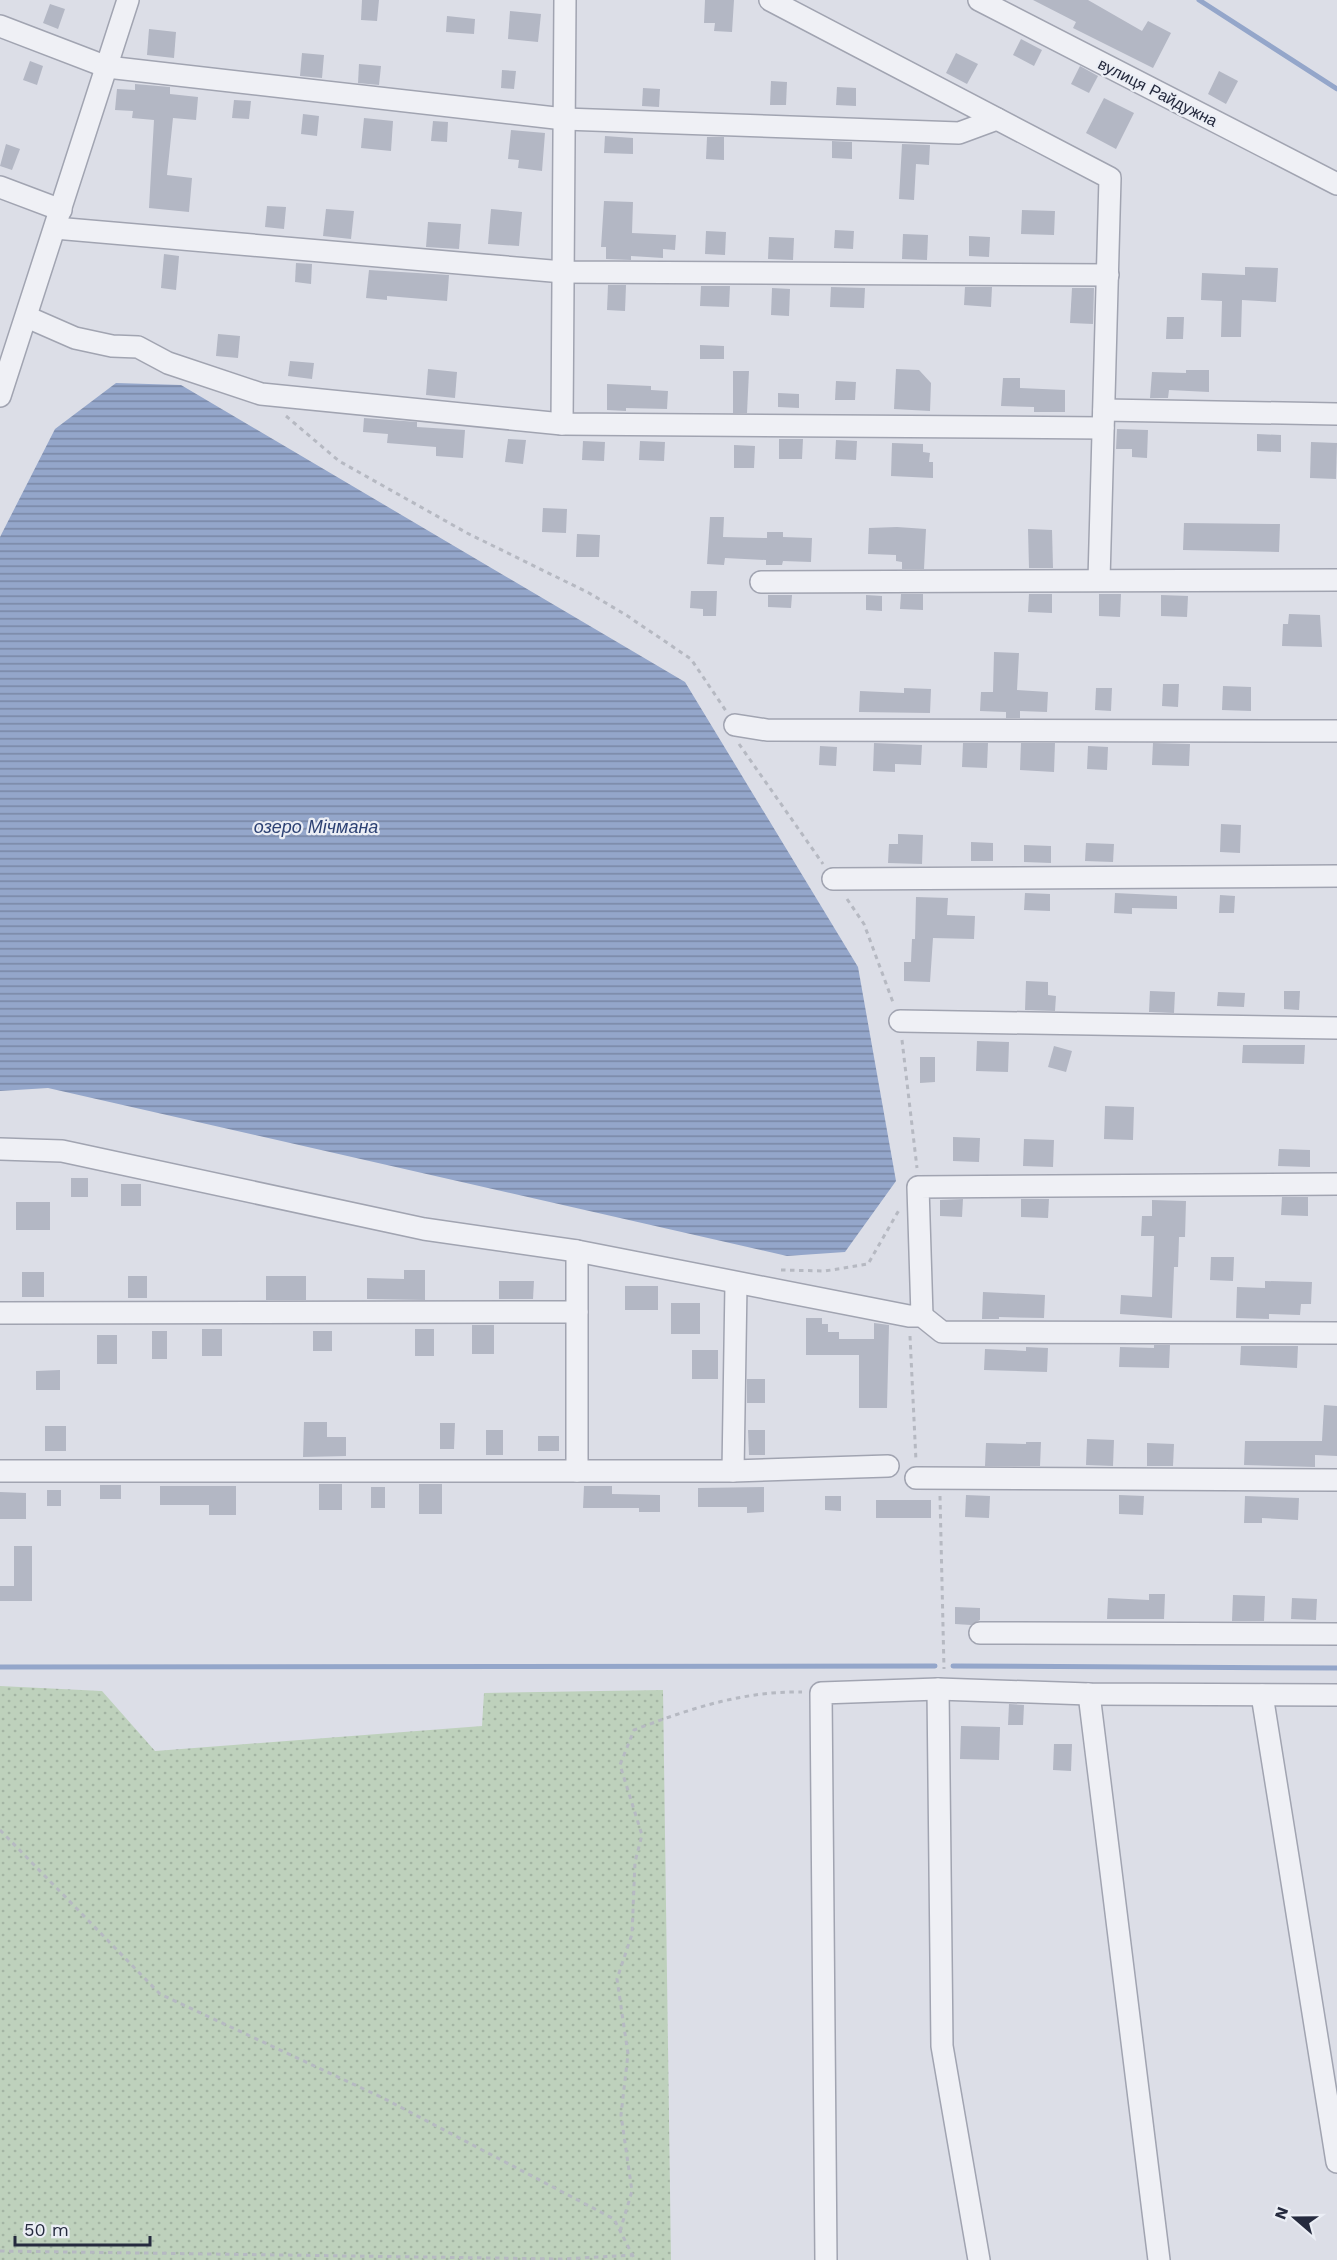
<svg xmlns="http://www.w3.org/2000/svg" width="1337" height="2260" font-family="'Work Sans',sans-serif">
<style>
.grass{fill:url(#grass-dots)}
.water{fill:url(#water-rules)}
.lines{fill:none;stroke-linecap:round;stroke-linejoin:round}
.stream{stroke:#94a6ca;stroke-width:5}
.building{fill:#b3b7c4}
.minor-casing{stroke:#a1a4b1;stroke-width:24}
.path{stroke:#b6b9c2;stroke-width:3;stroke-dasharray:4.5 4.5;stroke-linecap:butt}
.minor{stroke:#eff0f5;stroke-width:21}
.labels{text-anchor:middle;stroke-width:4.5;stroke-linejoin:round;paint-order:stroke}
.street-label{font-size:16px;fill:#252a3e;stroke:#ebeef5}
.water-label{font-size:18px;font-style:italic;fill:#2d4274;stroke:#ebeef5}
</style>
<defs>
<pattern id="grass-dots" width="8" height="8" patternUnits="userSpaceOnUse" patternTransform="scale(1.5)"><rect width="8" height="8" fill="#bed1bc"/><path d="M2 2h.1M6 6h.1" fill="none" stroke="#a3b4a3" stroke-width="1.8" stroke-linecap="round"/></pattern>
<pattern id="water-rules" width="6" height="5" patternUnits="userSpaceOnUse" patternTransform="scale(1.5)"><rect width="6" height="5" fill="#94a6ca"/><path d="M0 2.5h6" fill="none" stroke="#7987a5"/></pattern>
</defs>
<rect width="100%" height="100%" fill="#dcdee7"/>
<polygon class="grass" points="0,1686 102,1691 155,1751 482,1726 484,1693 663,1690 671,2260 0,2260"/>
<polygon class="water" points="116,383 181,385 685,682 858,967 896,1181 845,1252 787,1256 48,1088 0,1091 0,537 55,429"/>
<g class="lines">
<g class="stream">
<polyline points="1199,0 1337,89"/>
<polyline points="953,1666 1337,1668"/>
<polyline points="0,1667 935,1666"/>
</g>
</g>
<g class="building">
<polygon points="362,0 379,0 377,21 361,20"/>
<polygon points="705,0 734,0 732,32 714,31 715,23 704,23"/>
<polygon points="1033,0 1088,0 1142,31 1148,21 1171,33 1153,68 1073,28 1076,22"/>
<polygon points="50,4 65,9 58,29 43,23"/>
<polygon points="510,11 541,14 538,42 508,39"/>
<polygon points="447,16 475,19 474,34 446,32"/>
<polygon points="149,29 176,32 174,58 147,55"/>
<polygon points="1021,39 1042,50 1034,66 1013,55"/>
<polygon points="302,53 324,55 322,78 300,76"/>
<polygon points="956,53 978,64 967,84 946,73"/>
<polygon points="30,61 43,66 37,85 23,80"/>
<polygon points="359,64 381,66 379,85 358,83"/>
<polygon points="1080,66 1098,76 1089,93 1071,84"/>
<polygon points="502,70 516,71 514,89 501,88"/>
<polygon points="1219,71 1238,81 1226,104 1208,94"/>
<polygon points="771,81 787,82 786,105 770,105"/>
<polygon points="135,84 170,87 170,94 198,97 196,120 173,118 167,175 192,178 189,212 149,208 154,120 132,118 133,111 115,110 117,89 135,90"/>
<polygon points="837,87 856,88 856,106 836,105"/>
<polygon points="643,88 660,89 659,107 642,106"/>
<polygon points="1104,98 1134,113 1116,149 1086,133"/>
<polygon points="234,100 251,101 249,119 232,118"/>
<polygon points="303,114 319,116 317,136 301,134"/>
<polygon points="364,118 393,121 391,151 361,148"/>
<polygon points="433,121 448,122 447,142 431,141"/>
<polygon points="511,130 545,133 542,171 518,168 519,160 508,159"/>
<polygon points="605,136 633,138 633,154 604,153"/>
<polygon points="707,137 724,137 724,160 706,159"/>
<polygon points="832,141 852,142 852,159 832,158"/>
<polygon points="6,144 20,149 12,170 0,166"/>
<polygon points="902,144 930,145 929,165 916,164 914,200 899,199"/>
<polygon points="604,201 633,202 632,233 676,235 675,250 663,249 663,258 631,256 631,260 606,259 606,247 601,247"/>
<polygon points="267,206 286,207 284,229 265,227"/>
<polygon points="326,209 354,211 351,239 323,236"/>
<polygon points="491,209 522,212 519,246 488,244"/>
<polygon points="1022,210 1055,211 1054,235 1021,234"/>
<polygon points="428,222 461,224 459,249 426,247"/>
<polygon points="835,230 854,231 853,249 834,248"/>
<polygon points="706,231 726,232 725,255 705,254"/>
<polygon points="903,234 928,235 927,260 902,259"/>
<polygon points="969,236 990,237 989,257 969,256"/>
<polygon points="769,237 794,238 793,260 768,259"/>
<polygon points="164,254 179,256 176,290 161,288"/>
<polygon points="296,263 312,264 311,284 295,282"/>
<polygon points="1245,267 1278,268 1276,302 1242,300 1241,337 1221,337 1222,301 1201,300 1202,273 1245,275"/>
<polygon points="369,270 449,275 447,301 387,296 387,300 366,298"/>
<polygon points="608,285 626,285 625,311 607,310"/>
<polygon points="701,286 730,286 729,307 700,306"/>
<polygon points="831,287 865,288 864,308 830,307"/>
<polygon points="965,287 992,287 991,307 964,305"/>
<polygon points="772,288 790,289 789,316 771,315"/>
<polygon points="1072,288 1094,288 1093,324 1070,323"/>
<polygon points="1167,317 1184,317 1183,339 1166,339"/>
<polygon points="218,334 240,336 238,358 216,356"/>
<polygon points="700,345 724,346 724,359 700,359"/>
<polygon points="290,361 314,363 312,379 288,376"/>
<polygon points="428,369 457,372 455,398 426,395"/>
<polygon points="896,369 919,370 931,383 930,411 894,409"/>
<polygon points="1186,370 1209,370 1209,392 1169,390 1168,398 1150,398 1152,372 1186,373"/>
<polygon points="733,371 749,371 747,413 733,413"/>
<polygon points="1003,378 1020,378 1020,388 1065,390 1065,412 1034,412 1034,407 1001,406"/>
<polygon points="836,381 856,382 855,400 835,400"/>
<polygon points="607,384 651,386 651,390 668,391 667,409 626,408 626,411 607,410"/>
<polygon points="778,393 799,394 799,408 778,407"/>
<polygon points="364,418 417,422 417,427 465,430 463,458 436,456 436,447 387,443 388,434 363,432"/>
<polygon points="1117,429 1148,430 1147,458 1132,457 1132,449 1116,449"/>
<polygon points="1257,434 1281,435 1281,452 1257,451"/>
<polygon points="508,439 526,440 523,464 505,462"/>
<polygon points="779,439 803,439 802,459 779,459"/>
<polygon points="836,440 857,441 856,460 835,459"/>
<polygon points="583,441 605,442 604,461 582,460"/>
<polygon points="640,441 665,442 664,461 639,460"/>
<polygon points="1311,442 1337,443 1336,479 1310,478"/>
<polygon points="892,443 923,444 923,452 930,453 929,462 933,462 933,478 891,476"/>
<polygon points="734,445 755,446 754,468 734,468"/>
<polygon points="543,508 567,509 566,533 542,532"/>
<polygon points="710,517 724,517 723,537 767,538 767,532 783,532 783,537 812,538 811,562 783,561 782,565 766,565 766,560 725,558 724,565 707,564"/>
<polygon points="1184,523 1280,524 1279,552 1183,550"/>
<polygon points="897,527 926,529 924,569 902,569 902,562 896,561 896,555 868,554 869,528"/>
<polygon points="1028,529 1052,530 1053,568 1029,568"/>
<polygon points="577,534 600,535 599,557 576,557"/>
<polygon points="691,591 717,591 716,616 703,616 703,609 690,608"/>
<polygon points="901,594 923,594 923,610 900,609"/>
<polygon points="1029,594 1052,594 1052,613 1028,612"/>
<polygon points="1099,594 1121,594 1120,617 1099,616"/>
<polygon points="768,595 792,595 791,608 768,607"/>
<polygon points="866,595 882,596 882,611 866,610"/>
<polygon points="1161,595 1188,596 1187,617 1161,616"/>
<polygon points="1289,614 1320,615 1322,647 1282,646 1283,624 1288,624"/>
<polygon points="994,652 1019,653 1017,690 1048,692 1047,712 1020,711 1020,718 1006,718 1006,712 980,711 981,692 993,692"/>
<polygon points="1163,684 1179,684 1178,707 1162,706"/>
<polygon points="1223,686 1251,687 1251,711 1222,710"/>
<polygon points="904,688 931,689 930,713 859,712 860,691 904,693"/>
<polygon points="1096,688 1112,688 1111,711 1095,710"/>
<polygon points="874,743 922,745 921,765 895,764 895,772 873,771"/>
<polygon points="963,743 988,743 987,768 962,767"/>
<polygon points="1021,743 1055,743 1054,772 1020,770"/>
<polygon points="1153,743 1190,744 1189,766 1152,765"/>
<polygon points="820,746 837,747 836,766 819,765"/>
<polygon points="1088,746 1108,747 1107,770 1087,769"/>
<polygon points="1221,824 1241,825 1240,853 1220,852"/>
<polygon points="898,834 923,835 922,864 888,863 889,844 898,844"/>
<polygon points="971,842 993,843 993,861 971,861"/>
<polygon points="1086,843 1114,844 1113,862 1085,861"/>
<polygon points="1024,845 1051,846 1051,863 1024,862"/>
<polygon points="1025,893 1050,894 1050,911 1024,910"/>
<polygon points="1115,893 1177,896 1177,909 1132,908 1132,914 1114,913"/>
<polygon points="1220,895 1235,896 1234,913 1219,913"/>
<polygon points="916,897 948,898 947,915 975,916 974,939 933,938 930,982 904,981 904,962 911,962 912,939 915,939"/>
<polygon points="1026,981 1048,982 1048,995 1056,996 1055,1011 1025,1010"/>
<polygon points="1150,991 1175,992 1174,1013 1149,1012"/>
<polygon points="1284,991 1300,991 1299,1010 1284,1009"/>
<polygon points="1218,992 1245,993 1244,1007 1217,1006"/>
<polygon points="977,1041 1009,1042 1008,1072 976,1071"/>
<polygon points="1243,1045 1305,1045 1304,1064 1242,1063"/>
<polygon points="1054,1046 1072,1051 1066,1072 1048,1067"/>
<polygon points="920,1057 935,1057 935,1082 920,1083"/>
<polygon points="1105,1106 1134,1107 1133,1140 1104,1139"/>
<polygon points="953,1137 980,1138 979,1162 953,1161"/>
<polygon points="1024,1139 1054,1140 1053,1167 1023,1166"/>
<polygon points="1279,1149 1310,1150 1310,1167 1278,1166"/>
<rect x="71" y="1178" width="17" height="19"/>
<rect x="121" y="1184" width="20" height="22"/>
<polygon points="1282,1197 1308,1197 1308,1216 1281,1215"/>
<polygon points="963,1199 962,1217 940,1216 940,1200"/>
<polygon points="1021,1199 1049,1199 1048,1218 1021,1217"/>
<polygon points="1152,1200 1186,1201 1185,1237 1179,1237 1178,1267 1174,1267 1172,1318 1120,1314 1121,1295 1152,1297 1154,1236 1141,1236 1142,1216 1152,1216"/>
<rect x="16" y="1202" width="34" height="28"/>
<polygon points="1211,1257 1234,1257 1233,1281 1210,1280"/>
<polygon points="404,1270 425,1270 425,1300 367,1299 367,1278 404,1279"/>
<rect x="22" y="1272" width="22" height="25"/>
<rect x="128" y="1276" width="19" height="22"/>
<rect x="266" y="1276" width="40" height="24"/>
<polygon points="499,1281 534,1281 533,1299 499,1299"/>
<polygon points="1265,1281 1312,1282 1311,1304 1301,1304 1300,1315 1269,1314 1269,1319 1236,1318 1237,1287 1265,1288"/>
<rect x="625" y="1286" width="33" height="24"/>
<polygon points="983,1292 1045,1295 1044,1318 999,1317 999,1319 982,1319"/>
<rect x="671" y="1303" width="29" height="31"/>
<polygon points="806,1318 822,1318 822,1324 828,1324 828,1332 839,1332 839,1339 874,1339 874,1323 889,1325 887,1408 859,1408 859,1355 806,1355"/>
<rect x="472" y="1325" width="22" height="29"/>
<rect x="202" y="1329" width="20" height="27"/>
<rect x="415" y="1329" width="19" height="27"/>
<rect x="152" y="1331" width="15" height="28"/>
<rect x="313" y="1331" width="19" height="20"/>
<rect x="97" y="1335" width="20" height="29"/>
<polygon points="1154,1345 1170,1345 1169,1368 1119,1367 1120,1347 1154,1348"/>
<polygon points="1241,1346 1298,1346 1297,1368 1240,1365"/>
<polygon points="1026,1347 1048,1348 1047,1372 984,1370 985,1349 1026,1351"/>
<rect x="692" y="1350" width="26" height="29"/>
<polygon points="60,1370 60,1390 36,1390 36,1371"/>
<rect x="747" y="1379" width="18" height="24"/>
<polygon points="1324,1405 1337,1406 1337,1456 1315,1455 1315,1467 1244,1465 1245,1441 1322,1441"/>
<polygon points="304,1422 327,1422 327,1437 346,1437 346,1456 303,1457"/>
<polygon points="440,1423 455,1423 454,1449 440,1449"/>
<rect x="45" y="1426" width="21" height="25"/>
<rect x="486" y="1430" width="17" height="25"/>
<polygon points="748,1430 765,1430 765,1455 749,1455"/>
<rect x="538" y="1436" width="21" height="15"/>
<polygon points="1087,1439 1114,1440 1113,1466 1086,1465"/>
<polygon points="1026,1442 1041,1442 1040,1466 985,1466 986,1443 1026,1444"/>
<polygon points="1147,1443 1174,1444 1173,1466 1147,1466"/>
<rect x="319" y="1484" width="23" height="26"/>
<rect x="419" y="1484" width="23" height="30"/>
<rect x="100" y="1485" width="21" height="14"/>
<polygon points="160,1486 236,1486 236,1515 209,1515 209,1505 160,1505"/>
<polygon points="584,1486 612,1486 612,1494 660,1495 660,1512 639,1512 639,1508 583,1508"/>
<rect x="371" y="1487" width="14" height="21"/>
<polygon points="764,1487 764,1512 747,1513 747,1507 698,1507 698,1488"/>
<rect x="47" y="1490" width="14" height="16"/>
<polygon points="0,1492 26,1493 26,1519 0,1519"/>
<polygon points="966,1495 990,1496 989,1518 965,1517"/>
<polygon points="1119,1495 1144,1496 1143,1515 1119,1514"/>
<polygon points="825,1496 841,1496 841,1511 825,1510"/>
<polygon points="1245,1496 1299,1498 1298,1520 1262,1518 1262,1523 1244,1523"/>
<rect x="876" y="1500" width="55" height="18"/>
<polygon points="14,1546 32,1546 32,1601 0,1601 0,1586 14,1586"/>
<polygon points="1149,1594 1165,1594 1164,1619 1107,1619 1108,1598 1149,1600"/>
<polygon points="1233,1595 1265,1596 1264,1621 1232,1621"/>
<polygon points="1292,1598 1317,1599 1316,1620 1291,1619"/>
<polygon points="955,1607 980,1608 980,1620 971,1625 955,1624"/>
<polygon points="1009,1704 1024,1705 1023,1725 1008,1725"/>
<polygon points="961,1726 1000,1727 999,1760 960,1759"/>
<polygon points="1054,1744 1072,1744 1071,1771 1053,1770"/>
</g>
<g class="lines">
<defs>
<g id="minor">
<polyline points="770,0 1110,178 1099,580"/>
<polyline points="979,0 1337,184"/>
<polyline points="0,26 107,67 564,119 959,133 997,119"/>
<polyline points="0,187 61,210"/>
<polyline points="55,228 563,272 1108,275"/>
<polyline points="27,317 75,338 112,346 138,347 168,363 261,394 562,424 1103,428"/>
<polyline points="0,396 128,0"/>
<polyline points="1104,410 1337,414"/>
<polyline points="562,424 565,0"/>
<polyline points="761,582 1337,580"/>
<polyline points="735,725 767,730 1337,731"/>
<polyline points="833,879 1337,876"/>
<polyline points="900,1021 1337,1028"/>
<polyline points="0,1149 62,1151 424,1229 577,1251 909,1316 922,1316 942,1332 1337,1333"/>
<polyline points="0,1313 577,1312"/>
<polyline points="922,1316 918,1187 1337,1184"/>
<polyline points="0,1471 733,1471 888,1466"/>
<polyline points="577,1471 577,1251"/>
<polyline points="733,1471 736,1284"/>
<polyline points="916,1478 1337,1480"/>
<polyline points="980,1633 1337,1634"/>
<polyline points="938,1689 942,2046 979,2260"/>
<polyline points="1089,1694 1159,2260"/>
<polyline points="1262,1695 1337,2162"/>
<polyline points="826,2260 821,1693 938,1689 1089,1694 1337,1695"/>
</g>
</defs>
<use href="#minor" class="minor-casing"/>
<g class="path">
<polyline points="286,416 339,461 467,533 589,593 626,615 691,659 726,711"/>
<polyline points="739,744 823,864"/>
<polyline points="847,899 864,924 894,1005"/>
<polyline points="902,1040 917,1168"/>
<polyline points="781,1270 825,1271 868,1264 899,1210"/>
<polyline points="910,1336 916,1461"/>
<polyline points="940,1496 944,1669"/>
<polyline points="0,1830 160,1994 383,2098 614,2219 635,2260"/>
<path d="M620,2231L632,2191L621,2115L628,2054L617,1979L632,1934L635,1862L642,1835L620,1765L634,1730C689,1709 742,1691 802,1692"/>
<polyline points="0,2251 561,2259 634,2255"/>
</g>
<use href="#minor" class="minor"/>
</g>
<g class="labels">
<g class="street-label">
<text transform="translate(1158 92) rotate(27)" y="6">вулиця Райдужна</text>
</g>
<g class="water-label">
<text x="316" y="833">озеро Мічмана</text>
</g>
</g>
<g transform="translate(1295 2218) rotate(290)" stroke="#ebeef5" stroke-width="4.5" paint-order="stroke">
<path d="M0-4.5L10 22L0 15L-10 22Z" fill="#252a3e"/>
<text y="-9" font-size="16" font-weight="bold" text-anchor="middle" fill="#252a3e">N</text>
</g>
<path d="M15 2236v9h135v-9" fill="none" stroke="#252a3e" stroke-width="3"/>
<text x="24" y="2236" font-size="18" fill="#252a3e" stroke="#ebeef5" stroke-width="4.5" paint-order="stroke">50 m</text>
</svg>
